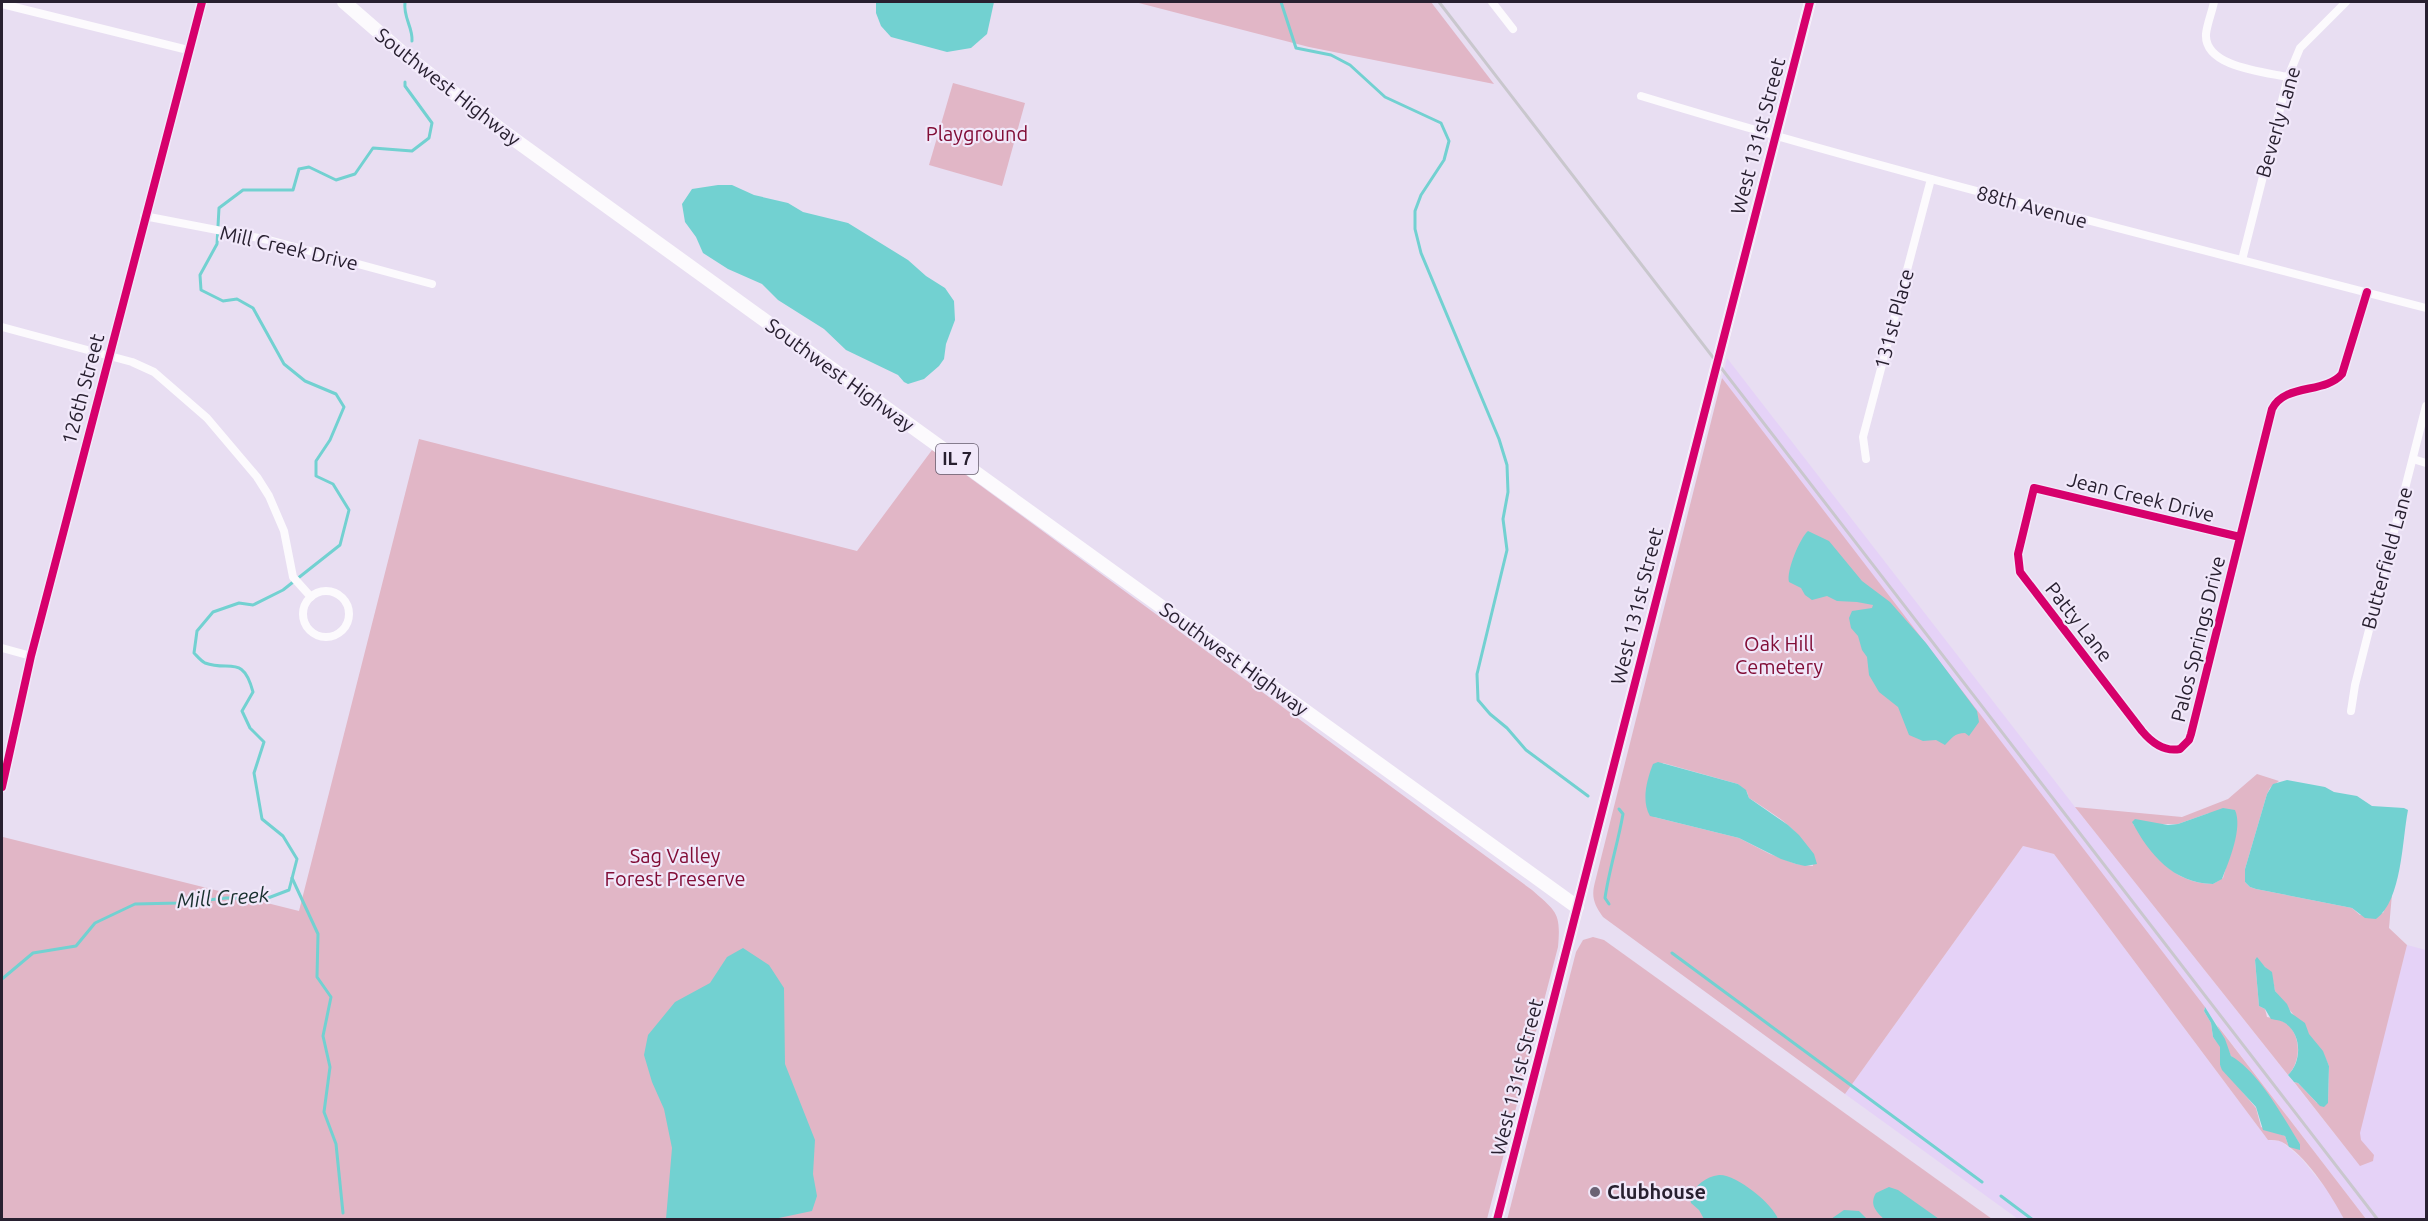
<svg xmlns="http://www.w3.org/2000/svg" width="2428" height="1221" font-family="Ubuntu,sans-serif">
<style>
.built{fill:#e5d2f7}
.green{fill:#e1b6c6;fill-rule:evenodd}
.water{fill:#72d1d1}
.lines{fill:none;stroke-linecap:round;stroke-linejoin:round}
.stream{stroke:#72d1d1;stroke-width:3}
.street{stroke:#fcfafd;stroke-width:8}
.secondary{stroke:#fcfafd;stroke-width:12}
.primary{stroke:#fcfafd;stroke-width:14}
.rail{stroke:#c9c7cd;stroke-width:3}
.cycleway-casing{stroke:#f1e8fa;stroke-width:11}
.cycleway{stroke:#d6006c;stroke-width:8}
.poi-dot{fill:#6b6274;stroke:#f1e8fa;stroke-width:2}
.labels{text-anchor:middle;stroke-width:4.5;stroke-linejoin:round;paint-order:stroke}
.shield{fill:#f1e8fa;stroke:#645c6d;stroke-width:1.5}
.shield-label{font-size:18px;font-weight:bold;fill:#282030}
.street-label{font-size:20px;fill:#282030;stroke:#f1e8fa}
.park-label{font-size:20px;fill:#810d36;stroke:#f1e8fa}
.poi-label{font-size:20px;font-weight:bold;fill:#282030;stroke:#f1e8fa;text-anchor:start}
.water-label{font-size:21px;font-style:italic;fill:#182f2d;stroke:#f1e8fa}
</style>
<rect width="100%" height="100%" fill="#e8def2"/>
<g class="built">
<polygon points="1727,358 2075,807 2353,1157 2407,945 2426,950 2426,1219 2366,1219 1722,378"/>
<polygon points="2023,846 2054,854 2268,1140 2281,1141 2300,1157 2329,1192 2344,1219 2018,1219 1845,1094"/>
</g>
<g class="green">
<polygon points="1135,2 1431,2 1494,84 1309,47"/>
<polygon points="953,83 1025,103 1002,186 929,165"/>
<path d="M1722,378L2205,1007L2204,1011L2211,1023L2213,1037L2220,1046V1065L2256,1108L2261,1127L2285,1136L2288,1144H2300L2259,1084L2231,1056L2217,1025L2366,1219H2344C2331,1195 2307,1156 2282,1142C2278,1140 2272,1140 2268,1140L2054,854L2023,846L1845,1094L1603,917C1594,904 1591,897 1595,882ZM1663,763L1738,784L1747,792L1749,798C1776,816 1807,832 1813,866L1796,864L1770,854L1739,838L1654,817L1647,784Z"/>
<path d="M419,439L857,551L932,450L1532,890C1557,912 1561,913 1558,947L1487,1219L2,1220V844L3,837L299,911Z"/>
<path d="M2257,774L2279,781L2270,788L2267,794L2245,869V882L2250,887L2256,889L2352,908L2360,915L2383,913L2392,894L2389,928L2407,945L2360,1133L2361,1140L2374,1155L2373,1161L2360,1166L2294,1082L2298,1083L2317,1103H2328L2329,1066L2323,1053L2275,991C2273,977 2270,968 2255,960L2259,1006L2265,1009L2267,1017C2274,1018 2280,1020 2286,1023C2302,1036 2301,1062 2288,1075L2075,807L2182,817L2228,799ZM2209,813L2236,832L2223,878L2213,884C2171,883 2155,855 2133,824H2178Z"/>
<polygon points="1593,937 1604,940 1992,1219 1507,1220 1576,952 1583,940"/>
</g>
<g class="water">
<polygon points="876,2 994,2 987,34 971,48 947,52 891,37 881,26 876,13"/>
<polygon points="718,185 732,185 754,195 788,203 803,212 848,223 908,260 926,276 945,288 954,301 955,320 946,344 944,359 939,366 924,379 908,384 904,382 898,375 846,350 824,329 778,300 762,284 728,269 703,253 696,237 685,222 682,204 692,189"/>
<path d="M1808,531L1829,541L1862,581L1890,602L1926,643L1977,711L1979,722L1969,736L1965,733C1954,733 1952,738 1945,745L1936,740L1923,741L1909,735L1898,707L1879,692L1869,675L1867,657L1862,650L1858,636L1851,628L1849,618L1852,611L1872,608L1873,605L1857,602L1837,601L1827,596L1812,600L1805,595L1801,588L1789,582C1786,571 1800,538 1808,531Z"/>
<path d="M1658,762L1738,784L1746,790L1749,798L1788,825L1799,835L1814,854L1817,864L1805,866L1796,864L1781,859L1739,838L1650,816C1641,801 1647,779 1653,764Z"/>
<path d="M2287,780L2325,787L2334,792L2357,796L2372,806L2404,808L2408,810C2402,840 2402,900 2376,919L2365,918L2352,908L2256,889L2250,887L2245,882V869L2267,794L2273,784Z"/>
<path d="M2223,808L2235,810C2243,828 2229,861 2222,879L2213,884C2173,883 2150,855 2132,822L2135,819L2168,825L2178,824Z"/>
<polygon points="743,948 769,965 784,988 785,1064 815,1140 813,1174 817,1196 812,1211 774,1219 749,1218 666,1219 672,1148 664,1109 652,1082 644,1055 648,1035 675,1002 710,983 727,957"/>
<path d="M2257,957L2265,967L2272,972L2275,991L2287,1004L2291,1013L2305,1023L2309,1034L2323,1051L2329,1066L2328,1103L2324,1107L2320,1106L2298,1083L2294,1082L2288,1075C2302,1062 2302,1034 2285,1023C2280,1020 2276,1020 2271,1019L2265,1009L2259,1006L2255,960Z"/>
<path d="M2205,1007L2225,1039L2231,1056C2259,1072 2283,1117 2300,1144V1150L2289,1147L2285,1136L2263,1130L2256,1107L2222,1070L2220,1065V1047L2213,1037L2211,1023L2204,1011Z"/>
<path d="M1719,1175C1736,1174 1773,1204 1778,1219H1704L1699,1210L1691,1203L1690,1197C1696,1185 1705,1177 1719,1175Z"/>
<path d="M1889,1187L1898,1190L1939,1219H1884C1876,1212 1869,1204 1876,1193Z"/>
<polygon points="1844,1210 1859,1211 1867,1219 1831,1219"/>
</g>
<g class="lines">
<g class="stream">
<path d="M405,2C403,18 413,27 412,41"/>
<polyline points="1281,2 1296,48 1331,55 1350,65 1385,97 1441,123 1449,141 1444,160 1421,195 1415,211 1415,229 1421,253 1499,439 1507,465 1508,492 1503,519 1507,550 1477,674 1478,700 1490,714 1507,728 1526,750 1588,796"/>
<polyline points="292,878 318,934 317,977 331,997 323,1036 330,1067 324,1112 336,1144 343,1213"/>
<path d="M1609,904L1605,898C1609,870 1618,843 1623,814L1619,809"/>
<polyline points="1672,953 1982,1182"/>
<path d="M2,979L33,953L76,946L95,923L135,904L179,903L226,898H268L289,890L297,859L283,836L262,819L254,773L264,742L250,728L242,711L253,692C243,654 230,672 205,663C201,661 197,656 194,653L197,631L213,612L239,603L253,605L283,590L340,545L349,510L333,484L316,476V461L330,440L344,407L336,394L305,381L284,364L253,308L237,299L223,301L201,290L200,275L217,244L219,208L243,190H293L299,169L309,167L336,180L355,174L373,148L412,151L429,138L432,123L405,86V82"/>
<polyline points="2001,1196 2033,1220"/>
</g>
<g class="street">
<polyline points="1492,2 1513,29"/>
<path d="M2214,2C2212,12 2207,24 2206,34C2204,67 2264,72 2288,77"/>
<polyline points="2,4 188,50"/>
<path d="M1641,96C1900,175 2164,239 2426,308"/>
<polyline points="144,216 269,240 432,284"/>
<polyline points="2242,260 2288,77 2300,48 2346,2"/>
<polyline points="2,327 132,362 154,372 207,418 257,477 269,496 284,531 293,577 311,597"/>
<polyline points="1866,459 1863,437 1931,179"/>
<polyline points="2413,459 2426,463"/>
<path d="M2240,537L2034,488L2018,554L2020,572L2142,731C2152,743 2165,752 2180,749L2189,740L2191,734L2272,409C2285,383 2325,394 2342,374L2367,292"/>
<circle cx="326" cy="614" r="23"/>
<polyline points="2,648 31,656"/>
<polyline points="2351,711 2355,685 2426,406"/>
<polyline points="2,787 31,656 202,2"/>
</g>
<polyline class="secondary" points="1497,1220 1810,2"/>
<polyline class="primary" points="344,2 405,55 504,132 1577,907"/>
<polyline class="rail" points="1439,2 2378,1220"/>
<defs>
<g id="cycleway">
<path d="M2240,537L2034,488L2018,554L2020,572L2142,731C2152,743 2165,752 2180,749L2189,740L2191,734L2272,409C2285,383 2325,394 2342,374L2367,292"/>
<polyline points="2,787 31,656 202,2"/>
<polyline points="1497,1220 1810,2"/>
</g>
</defs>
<use href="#cycleway" class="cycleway-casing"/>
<use href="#cycleway" class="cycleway"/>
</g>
<circle class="poi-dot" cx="1595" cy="1192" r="6"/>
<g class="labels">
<rect class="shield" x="936" y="444" width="42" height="30" rx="4.5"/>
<g class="shield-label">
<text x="957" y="465">IL 7</text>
</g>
<g class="street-label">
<text transform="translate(448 87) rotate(38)" y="7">Southwest Highway</text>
<text transform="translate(2278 122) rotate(-74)" y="7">Beverly Lane</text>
<text transform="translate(1758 136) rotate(-75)" y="7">West 131st Street</text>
<text transform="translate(2032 207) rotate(15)" y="7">88th Avenue</text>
<text transform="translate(289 248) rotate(13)" y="7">Mill Creek Drive</text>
<text transform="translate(1894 319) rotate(-75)" y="7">131st Place</text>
<text transform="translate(840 375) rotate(36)" y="7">Southwest Highway</text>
<text transform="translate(83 389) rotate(-75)" y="7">126th Street</text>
<text transform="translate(2141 497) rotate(14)" y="7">Jean Creek Drive</text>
<text transform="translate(2387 558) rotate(-75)" y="7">Butterfield Lane</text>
<text transform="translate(1637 606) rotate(-76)" y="7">West 131st Street</text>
<text transform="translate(2079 622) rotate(52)" y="7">Patty Lane</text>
<text transform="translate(2198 639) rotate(-76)" y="7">Palos Springs Drive</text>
<text transform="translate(1234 659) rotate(36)" y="7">Southwest Highway</text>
<text transform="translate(1517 1077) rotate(-76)" y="7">West 131st Street</text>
</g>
<g class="park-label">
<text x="977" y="141">Playground</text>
<text x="1779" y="651">Oak Hill<tspan x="1779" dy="23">Cemetery</tspan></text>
<text x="675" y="863">Sag Valley<tspan x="675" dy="23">Forest Preserve</tspan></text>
</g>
<g class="poi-label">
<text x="1607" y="1199">Clubhouse</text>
</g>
<g class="water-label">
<text transform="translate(223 898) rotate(-4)" y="7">Mill Creek</text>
</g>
</g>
<rect width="2428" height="1221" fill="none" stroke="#282030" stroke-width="6"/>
</svg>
